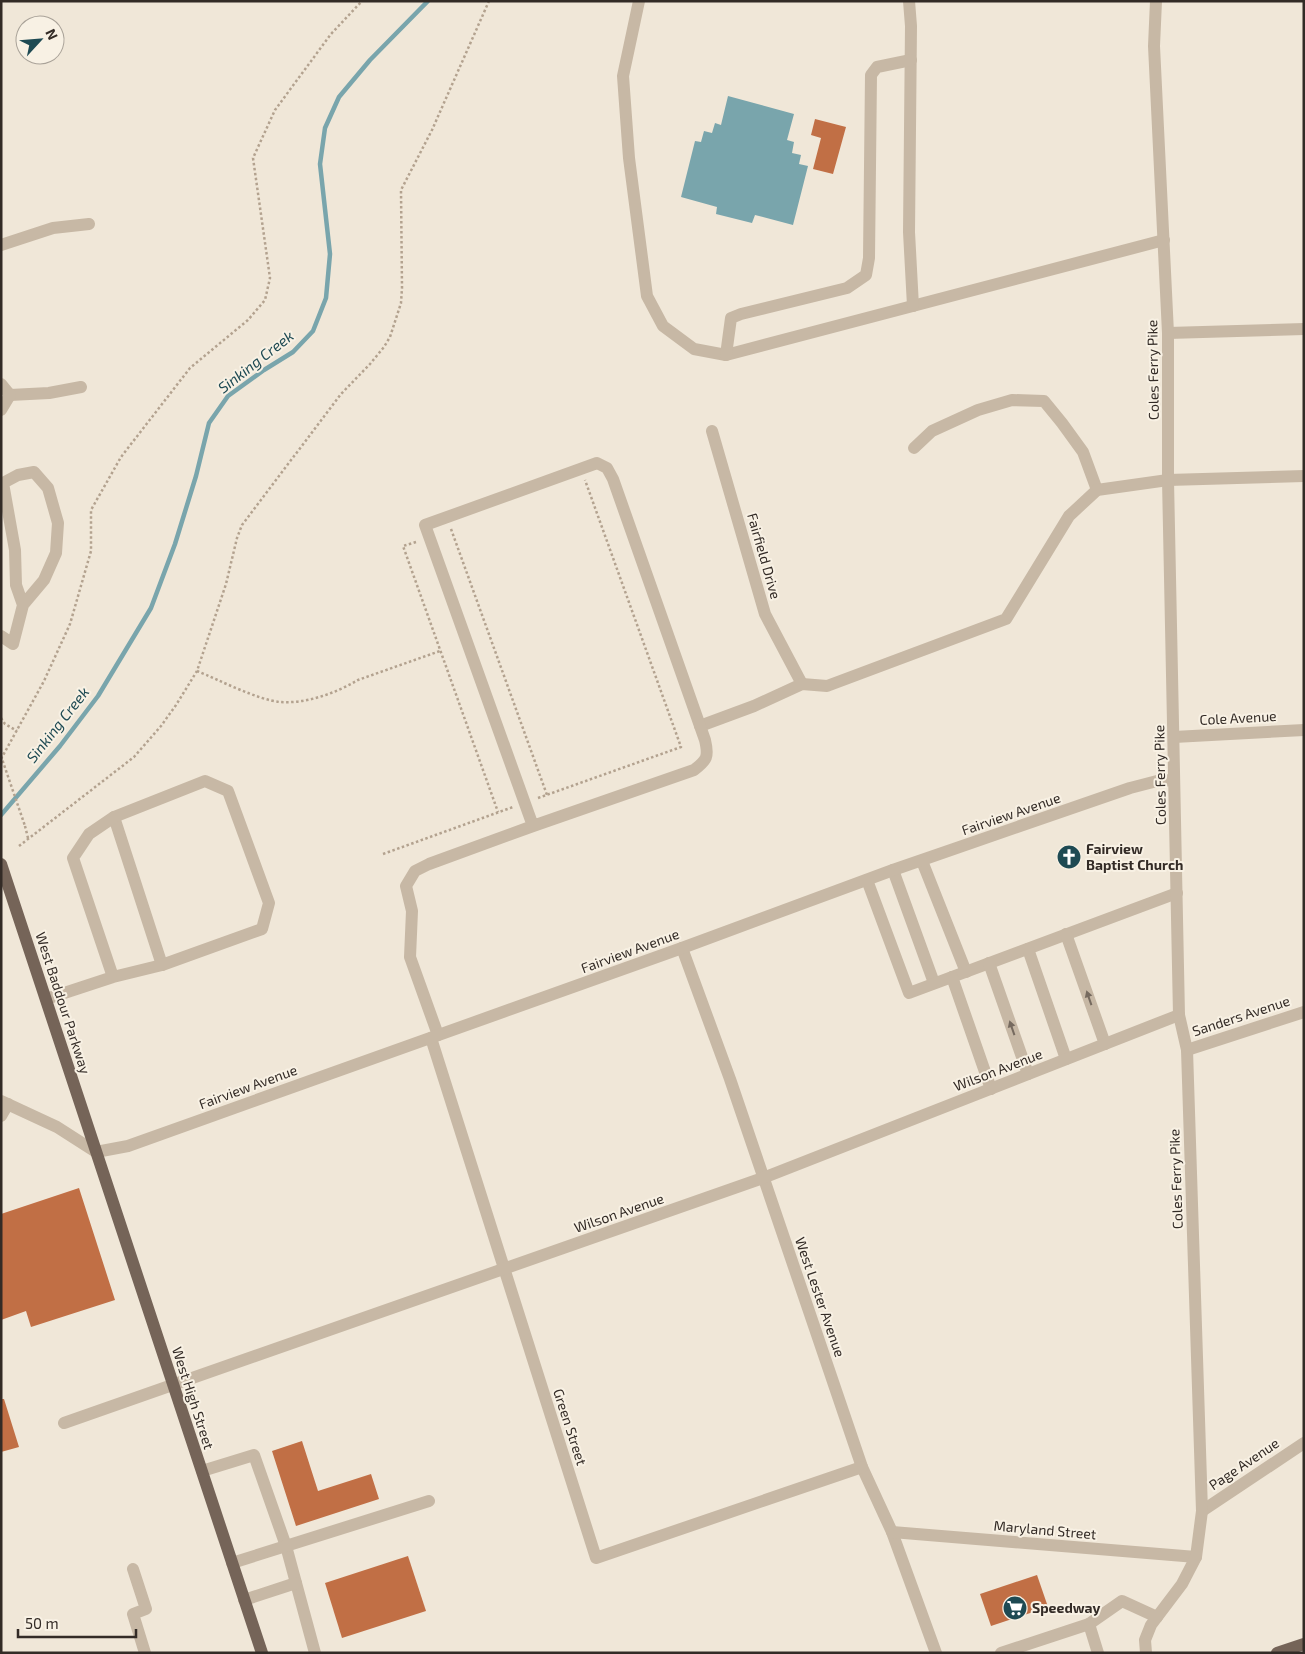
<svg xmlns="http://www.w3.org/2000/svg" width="1305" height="1654" font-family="'Exo 2',sans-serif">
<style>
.water{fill:#79a5ac}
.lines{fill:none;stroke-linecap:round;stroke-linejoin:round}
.stream{stroke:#79a5ac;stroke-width:4.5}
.building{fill:#c16f45}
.path{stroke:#b3a28f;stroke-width:2.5;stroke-dasharray:2.5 2.5;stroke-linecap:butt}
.minor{stroke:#c7b8a5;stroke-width:12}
.major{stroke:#756458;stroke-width:12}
.path-bridge{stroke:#b3a28f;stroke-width:2.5;stroke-dasharray:2.5 2.5;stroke-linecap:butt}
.oneway{fill:#766a5f}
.labels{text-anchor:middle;stroke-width:4;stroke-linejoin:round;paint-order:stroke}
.street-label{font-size:14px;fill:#332b26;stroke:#f8f1e4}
.poi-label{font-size:14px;font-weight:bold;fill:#332b26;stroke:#f8f1e4;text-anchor:start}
.water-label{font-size:15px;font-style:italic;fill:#1e4a53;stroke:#f8f1e4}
</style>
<rect width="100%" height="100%" fill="#f0e7d8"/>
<polygon class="water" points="728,96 794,114 787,140 794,142 792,153 801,155 799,164 808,166 793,225 755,215 752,223 716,214 717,207 681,197 695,141 701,142 704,131 712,133 715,123 721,125"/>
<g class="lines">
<polyline class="stream" points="1,815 60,746 98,696 151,608 175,544 196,476 209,423 228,396 264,370 293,352 313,331 326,298 330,254 320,164 325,128 339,97 370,60 428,1"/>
</g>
<g class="building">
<polygon points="815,119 846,127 833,174 813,169 821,138 811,135"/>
<polygon points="79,1188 115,1300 31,1327 26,1311 1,1320 1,1214"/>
<polygon points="1,1399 4,1399 19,1447 1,1452"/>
<polygon points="302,1441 318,1491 371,1474 379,1499 296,1526 272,1451"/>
<polygon points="408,1556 426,1611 342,1638 325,1583"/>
<polygon points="1037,1575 1048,1607 991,1626 980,1594"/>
</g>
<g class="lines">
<g class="path">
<polyline points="451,529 547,795"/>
<polyline points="416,542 403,546 498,812"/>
<path d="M197,671C219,680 258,700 280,702C306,704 336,693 358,680L440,651"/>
<polyline points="1,718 5,724 17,731"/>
<polyline points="1,759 44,681 70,624 91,551 91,510 121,457 190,368 248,320 265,300 270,278 253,158 275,110 331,34 362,1"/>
<polyline points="538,798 681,747 585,480"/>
<polyline points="25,826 28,838"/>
<polyline points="19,846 134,757 161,726 176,705 197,671 226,584 237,538 242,525 341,394 370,364 384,347 390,337 401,303 402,288 401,190 432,130 489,1"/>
<polyline points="383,854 513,807"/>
</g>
<g class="minor">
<polyline points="639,1 623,76 629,158 647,296 663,326 694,349 726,355 1164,240"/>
<polyline points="909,1 911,26 909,232 913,306"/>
<polyline points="1,245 53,228 89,224"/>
<polyline points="1168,333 1304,329"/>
<polyline points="726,355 731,318 741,314 847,288 866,275 869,258 871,75 877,67 911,60"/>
<polyline points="1,384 10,395 49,393 81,387"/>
<polyline points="1,410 10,395"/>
<polyline points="712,431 765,614 802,684"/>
<polyline points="914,448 932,431 978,410 1012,400 1044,401 1062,423 1083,452 1097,490"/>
<polyline points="1,636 13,644 23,605 44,580 56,553 58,523 48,488 34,472 18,475 3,483 15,550 16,585 23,605"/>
<polyline points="700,726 754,706 802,684 827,686 1006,619 1069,516 1097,490 1168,480 1304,476"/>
<polyline points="1174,737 1304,730"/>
<polyline points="114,817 162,965"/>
<polyline points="922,861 966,972"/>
<polyline points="893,870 934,983"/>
<polyline points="867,880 909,993 1177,893"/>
<polyline points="1066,934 1105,1044"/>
<polyline points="682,948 730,1079 862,1467 892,1532 936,1653"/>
<polyline points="1028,949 1066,1059"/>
<polyline points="989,963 1028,1074"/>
<polyline points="952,977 991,1089"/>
<polyline points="46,999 113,977 162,965 262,929 269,903 228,791 205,781 114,817 89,834 73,858 113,977"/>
<path d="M438,1035L410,957L412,911L406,886L415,871L429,864L533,826L694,770C707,760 709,757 705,740L613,479L607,468L597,463L425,525L533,826"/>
<polyline points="431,1038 596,1558 862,1467"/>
<polyline points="1187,1050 1304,1012"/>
<polyline points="1,1101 57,1127 96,1152 128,1146 682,948 893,870 1130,788 1157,781 1174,780"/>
<polyline points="1,1116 8,1104"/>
<polyline points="64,1423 763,1178 1179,1015"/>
<polyline points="202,1471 254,1455 286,1546 315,1653"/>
<polyline points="1202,1511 1304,1443"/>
<polyline points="892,1532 1196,1557"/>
<polyline points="232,1563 429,1501"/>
<polyline points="133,1569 146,1609 133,1614 145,1653"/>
<polyline points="244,1600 296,1583"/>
<polyline points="1089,1624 1122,1601 1157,1617"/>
<polyline points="1001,1653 1089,1624 1098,1653"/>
<polyline points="1146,1653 1145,1640 1151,1625 1182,1584 1196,1557 1202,1511 1187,1050 1179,1015 1168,480 1168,333 1154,46 1156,1"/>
</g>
<g class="major">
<polyline points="1,864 262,1653"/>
<polyline points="1277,1653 1304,1644"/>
</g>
<polyline class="path-bridge" points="1,756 25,826"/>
</g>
<defs><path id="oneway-solid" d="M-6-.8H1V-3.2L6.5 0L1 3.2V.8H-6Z" transform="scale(1.25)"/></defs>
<g class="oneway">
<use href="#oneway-solid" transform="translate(1089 998) rotate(-109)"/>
<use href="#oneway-solid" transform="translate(1012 1028) rotate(-109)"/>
</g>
<defs>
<symbol id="church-disc" viewBox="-11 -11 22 22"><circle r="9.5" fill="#1e4a53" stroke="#f8f1e4"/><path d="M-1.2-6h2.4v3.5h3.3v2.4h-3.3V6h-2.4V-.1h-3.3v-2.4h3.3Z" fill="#fff"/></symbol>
<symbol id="supermarket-disc" viewBox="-11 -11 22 22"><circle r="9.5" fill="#1e4a53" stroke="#f8f1e4"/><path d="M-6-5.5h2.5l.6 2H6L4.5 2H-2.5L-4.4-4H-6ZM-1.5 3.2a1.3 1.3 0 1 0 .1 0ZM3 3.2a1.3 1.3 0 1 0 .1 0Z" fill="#fff"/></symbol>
</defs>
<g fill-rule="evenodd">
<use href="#church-disc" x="1055" y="843" width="28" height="28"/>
<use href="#supermarket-disc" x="1001" y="1594" width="28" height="28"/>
</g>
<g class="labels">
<g class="street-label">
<text transform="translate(1153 370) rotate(-91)" y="5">Coles Ferry Pike</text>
<text transform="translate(764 556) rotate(74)" y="5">Fairfield Drive</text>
<text transform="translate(1238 718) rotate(-3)" y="5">Cole Avenue</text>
<text transform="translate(1160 775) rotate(-91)" y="5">Coles Ferry Pike</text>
<text transform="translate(1011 814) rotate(-19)" y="5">Fairview Avenue</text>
<text transform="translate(630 951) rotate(-20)" y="5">Fairview Avenue</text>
<text transform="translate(63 1003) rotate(72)" y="5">West Baddour Parkway</text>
<text transform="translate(1241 1016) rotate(-18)" y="5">Sanders Avenue</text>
<text transform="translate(998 1070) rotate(-21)" y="5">Wilson Avenue</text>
<text transform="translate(248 1087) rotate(-20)" y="5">Fairview Avenue</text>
<text transform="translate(1176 1179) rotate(-92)" y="5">Coles Ferry Pike</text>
<text transform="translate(619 1213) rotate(-19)" y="5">Wilson Avenue</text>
<text transform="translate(820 1297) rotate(71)" y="5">West Lester Avenue</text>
<text transform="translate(193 1398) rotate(72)" y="5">West High Street</text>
<text transform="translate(570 1427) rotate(72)" y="5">Green Street</text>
<text transform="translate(1244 1464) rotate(-34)" y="5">Page Avenue</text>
<text transform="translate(1045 1530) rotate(5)" y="5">Maryland Street</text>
</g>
<g class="poi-label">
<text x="1086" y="854">Fairview<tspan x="1086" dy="16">Baptist Church</tspan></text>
<text x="1032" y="1613">Speedway</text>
</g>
<g class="water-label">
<text transform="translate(256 362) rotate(-38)" y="5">Sinking Creek</text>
<text transform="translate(58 725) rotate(-52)" y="5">Sinking Creek</text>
</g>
</g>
<rect width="1305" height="1654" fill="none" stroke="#332b26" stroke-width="5"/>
<g transform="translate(40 40) rotate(64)"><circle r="24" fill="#f8f1e4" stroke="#a9a298"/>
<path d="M0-4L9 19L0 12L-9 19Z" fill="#1e4a53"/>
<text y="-8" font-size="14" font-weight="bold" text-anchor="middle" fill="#332b26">N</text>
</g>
<path d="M18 1629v8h118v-8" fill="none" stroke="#332b26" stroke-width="2.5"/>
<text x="25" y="1629" font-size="15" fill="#332b26" stroke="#f8f1e4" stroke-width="4" paint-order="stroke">50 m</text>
</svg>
